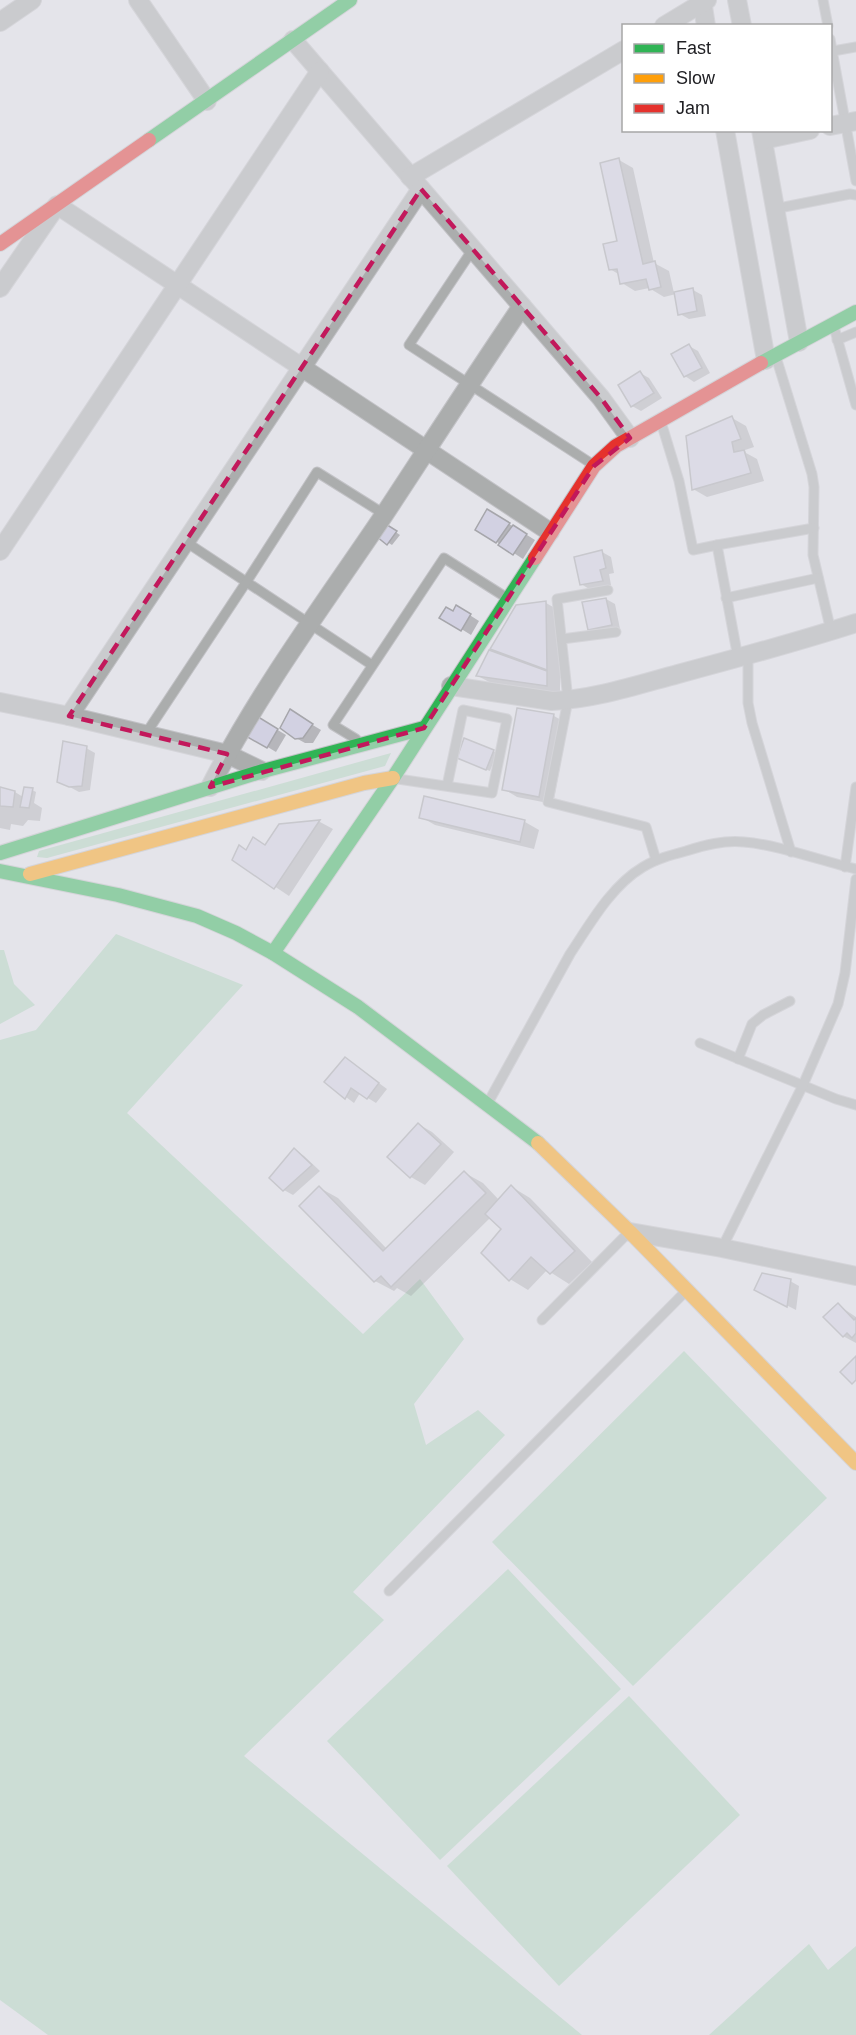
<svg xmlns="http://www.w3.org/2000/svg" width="856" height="2035" font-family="Helvetica,sans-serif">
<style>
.green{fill:#afd4bd}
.shadow{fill:#0003}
.building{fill:#d2d1e2;stroke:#a6a6ab;stroke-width:1.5}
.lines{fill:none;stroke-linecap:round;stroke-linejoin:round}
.lane-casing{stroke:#c2c2c6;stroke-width:11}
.street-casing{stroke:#c2c2c6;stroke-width:20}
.fast-casing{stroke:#c2c2c6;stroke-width:16}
.slow-casing{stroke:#c2c2c6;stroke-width:16}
.jam-casing{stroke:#c2c2c6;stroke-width:16}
.lane{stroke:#abadad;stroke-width:9}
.street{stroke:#abadad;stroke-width:18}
.fast{stroke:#30b455;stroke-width:14}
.slow{stroke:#ff9f0a;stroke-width:14}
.jam{stroke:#e5322d;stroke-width:14}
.marked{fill:none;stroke:#c2185b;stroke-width:4.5;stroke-dasharray:12 8;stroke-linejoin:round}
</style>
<rect width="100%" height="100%" fill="#e4e4ea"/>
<g class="green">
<polygon points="391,753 385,766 47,858 37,857 39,851"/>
<polygon points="116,934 243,985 127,1113 363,1334 420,1279 464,1339 414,1404 426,1445 478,1410 505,1435 353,1592 384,1620 244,1756 582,2035 48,2035 0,2000 0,1040 36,1030"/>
<polygon points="0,950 4,950 14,984 35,1005 0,1024"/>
<polygon points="684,1351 827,1498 633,1686 492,1542"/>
<polygon points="508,1569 621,1689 440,1860 327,1741"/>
<polygon points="629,1696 740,1815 559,1986 447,1866"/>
<polygon points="809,1944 828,1970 856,1946 856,2035 709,2035"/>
</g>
<g class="shadow">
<polygon points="619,160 633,168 654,263 669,271 674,293 693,290 702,295 706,316 689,319 680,314 676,294 664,297 649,288 635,291 622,283 620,275 610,269 619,242"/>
<polygon points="689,346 698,351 710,373 694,382 685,376"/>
<polygon points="640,373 649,378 662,398 641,411 632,406"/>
<polygon points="732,418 746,426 754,447 745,450 746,453 757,459 764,481 707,497 693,489"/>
<polygon points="488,511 535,540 523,559 477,529"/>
<polygon points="385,525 400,535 392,545 378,536"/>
<polygon points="602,552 611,557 614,573 609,574 611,585 591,590 581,584"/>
<polygon points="606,599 615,604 620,629 598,634 589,629"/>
<polygon points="546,603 560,611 560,693 491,683 478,676 517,606"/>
<polygon points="457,607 479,621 471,635 442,617 454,613"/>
<polygon points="518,709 554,716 568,724 553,804 517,797 504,789"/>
<polygon points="291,712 321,730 313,743 305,743 296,738"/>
<polygon points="256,717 286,735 276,752 246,734"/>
<polygon points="86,748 95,753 90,790 79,792 68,786"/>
<polygon points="493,751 497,753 490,771 462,760"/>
<polygon points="0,789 15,792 23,797 32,790 36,792 34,803 42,808 40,821 28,820 23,826 11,824 10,830 0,828"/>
<polygon points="425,798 525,822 539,830 534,849 435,825 421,817"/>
<polygon points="320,822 333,829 289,896 234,859 247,851 266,846 279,825"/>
<polygon points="346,1059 387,1089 376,1103 360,1093 354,1103 326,1082"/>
<polygon points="418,1124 432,1132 454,1152 425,1185 411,1177"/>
<polygon points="295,1150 304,1156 320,1171 293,1195 284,1190 271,1178"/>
<polygon points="465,1173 483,1183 499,1200 512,1187 530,1198 592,1262 569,1284 547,1270 528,1290 510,1279 503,1229 491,1217 411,1296 397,1288 394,1291 375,1281 320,1188 338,1198 387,1249"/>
<polygon points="790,1281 799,1286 796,1310 765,1294"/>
<polygon points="838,1305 856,1317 856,1343 843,1336"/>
</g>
<g class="building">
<polygon points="619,158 643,264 655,261 661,287 649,290 646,279 620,284 617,269 609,270 603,244 617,241 600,163"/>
<polygon points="693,288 697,311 678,315 674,292"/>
<polygon points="689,344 702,368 684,377 671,354"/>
<polygon points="640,371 654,393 631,407 618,385"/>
<polygon points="732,416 741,439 732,442 734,452 744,450 751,473 692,490 686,436"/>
<polygon points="487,509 510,523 496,543 475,530"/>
<polygon points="384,523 397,531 387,545 376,536"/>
<polygon points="513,525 527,534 513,555 498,545"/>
<polygon points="602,550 606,568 600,570 603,581 580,585 574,557"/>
<polygon points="606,598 612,625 588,630 582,602"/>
<polygon points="546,601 547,670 490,649 516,605"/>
<polygon points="456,605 471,614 461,631 439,618 446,607 453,611"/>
<polygon points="489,650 547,671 547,686 476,676"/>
<polygon points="517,708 554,714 539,797 502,790"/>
<polygon points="290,709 313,724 303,738 295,739 280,728"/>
<polygon points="255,715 278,729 267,748 244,735"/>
<polygon points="464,738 494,750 486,770 457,758"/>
<polygon points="63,741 87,746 82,786 69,787 57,782"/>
<polygon points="0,787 15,791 13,807 0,806"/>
<polygon points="24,787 33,788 29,808 20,807"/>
<polygon points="424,796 525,820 520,842 419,818"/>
<polygon points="320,820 274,889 232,860 239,845 246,850 253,837 265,845 279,824"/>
<polygon points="345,1057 379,1083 367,1099 351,1088 345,1099 324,1082"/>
<polygon points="418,1123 441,1144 410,1178 387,1157"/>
<polygon points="294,1148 312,1165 283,1191 269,1178"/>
<polygon points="464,1171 486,1193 391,1287 381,1276 374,1282 299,1206 319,1186 383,1251"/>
<polygon points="511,1185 575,1251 550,1274 531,1257 509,1281 481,1253 501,1229 485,1214"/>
<polygon points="762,1273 791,1279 787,1307 754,1290"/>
<polygon points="838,1303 854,1320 856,1318 856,1333 852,1338 847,1333 843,1337 823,1317"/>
<polygon points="856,1356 856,1380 852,1384 840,1372"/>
</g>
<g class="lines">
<defs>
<g id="lane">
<polyline points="823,0 828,26"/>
<polyline points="830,39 856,181"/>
<polyline points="833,51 856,47"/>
<polyline points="774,209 850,194 856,195"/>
<polyline points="473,249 409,345 592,464"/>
<polyline points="834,327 856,405"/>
<polyline points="837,340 856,332"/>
<polyline points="776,357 812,474 814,487 813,555 831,631"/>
<polyline points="661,422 679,481 693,550 717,545 738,658"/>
<polyline points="186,542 372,665"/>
<polyline points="717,545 814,528"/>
<polyline points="608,590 557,599 568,700 548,802 646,827 656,860"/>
<polyline points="726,598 818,578"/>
<polyline points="562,639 616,632"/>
<polyline points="748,656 748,703 752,723 791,852"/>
<polyline points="145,735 247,581 317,472 384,514"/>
<polyline points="356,739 333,725 444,558 507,598"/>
<polyline points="398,779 492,793 507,719 463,710 447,786"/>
<polyline points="845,867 856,787"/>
<polyline points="700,1043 836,1099 856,1105"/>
<polyline points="738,1059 752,1024 763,1015 790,1001"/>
<path d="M489,1101L570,954C590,924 611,886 643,867C656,859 671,855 686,851C705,845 724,840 744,842C780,845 821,861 856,869"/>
<polyline points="722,1248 803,1085 838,1004 845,973 856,879"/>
<polyline points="542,1320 629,1232"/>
<polyline points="389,1591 685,1292"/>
</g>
<g id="street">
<polyline points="138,0 207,101"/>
<polyline points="702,0 706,26"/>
<polyline points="737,0 742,26"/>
<polyline points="0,22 32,0"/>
<polyline points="664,26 707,0"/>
<polyline points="293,40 601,398 630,438"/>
<polyline points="830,126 856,121"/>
<polyline points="725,130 766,360"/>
<polyline points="761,130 799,342"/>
<polyline points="763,140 810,130"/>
<polyline points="410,177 624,50"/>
<polyline points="0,288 57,205 550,532"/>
<polyline points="0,551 320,71"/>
<path d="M451,686L552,701C595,699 637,685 678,674C738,658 797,642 856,623"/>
<polyline points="0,702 69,716 227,754 262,771"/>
<polyline points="69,716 421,189"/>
<path d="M210,787C259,691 324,604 384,515C430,445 475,375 522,306"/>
<polyline points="630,1232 722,1248 856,1276"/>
</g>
<g id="fast">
<polyline points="149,140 350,0"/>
<polyline points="761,363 856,312"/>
<polyline points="0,853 263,771 424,728"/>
<polyline points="0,871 118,895 197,916 236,933 273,953 358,1007 538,1143"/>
<polyline points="273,953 393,778 535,558"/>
</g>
<g id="slow">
<polyline points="30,874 364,783 393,778"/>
<polyline points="538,1143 630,1232 856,1463"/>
</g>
<g id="jam">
<polyline points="0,244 149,140"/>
<polyline points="535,558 594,466 616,446 761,363"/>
</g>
</defs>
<use href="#lane" class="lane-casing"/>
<use href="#street" class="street-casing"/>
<use href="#fast" class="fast-casing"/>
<use href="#slow" class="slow-casing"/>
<use href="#jam" class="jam-casing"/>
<use href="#lane" class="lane"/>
<use href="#street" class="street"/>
<use href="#fast" class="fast"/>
<use href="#slow" class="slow"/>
<use href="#jam" class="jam"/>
</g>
<path d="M0 0H856V2035H0ZM421,189L601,398L630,438L594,466L424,728L210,787L227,754L69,716Z" fill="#e4e4ea" fill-opacity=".55" fill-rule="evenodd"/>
<path class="marked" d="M421,189L601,398L630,438L594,466L424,728L210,787L227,754L69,716Z"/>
<rect x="622" y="24" width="210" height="108" fill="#ffffff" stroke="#a6a6a7" stroke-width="1.5"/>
<rect x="634" y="44" width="30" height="9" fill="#30b455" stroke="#a6a6a7" stroke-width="1.5"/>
<text x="676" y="54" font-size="18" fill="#202024">Fast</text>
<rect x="634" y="74" width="30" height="9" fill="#ff9f0a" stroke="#a6a6a7" stroke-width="1.5"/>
<text x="676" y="84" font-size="18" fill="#202024">Slow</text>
<rect x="634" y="104" width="30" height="9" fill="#e5322d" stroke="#a6a6a7" stroke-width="1.5"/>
<text x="676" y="114" font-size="18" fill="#202024">Jam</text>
</svg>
